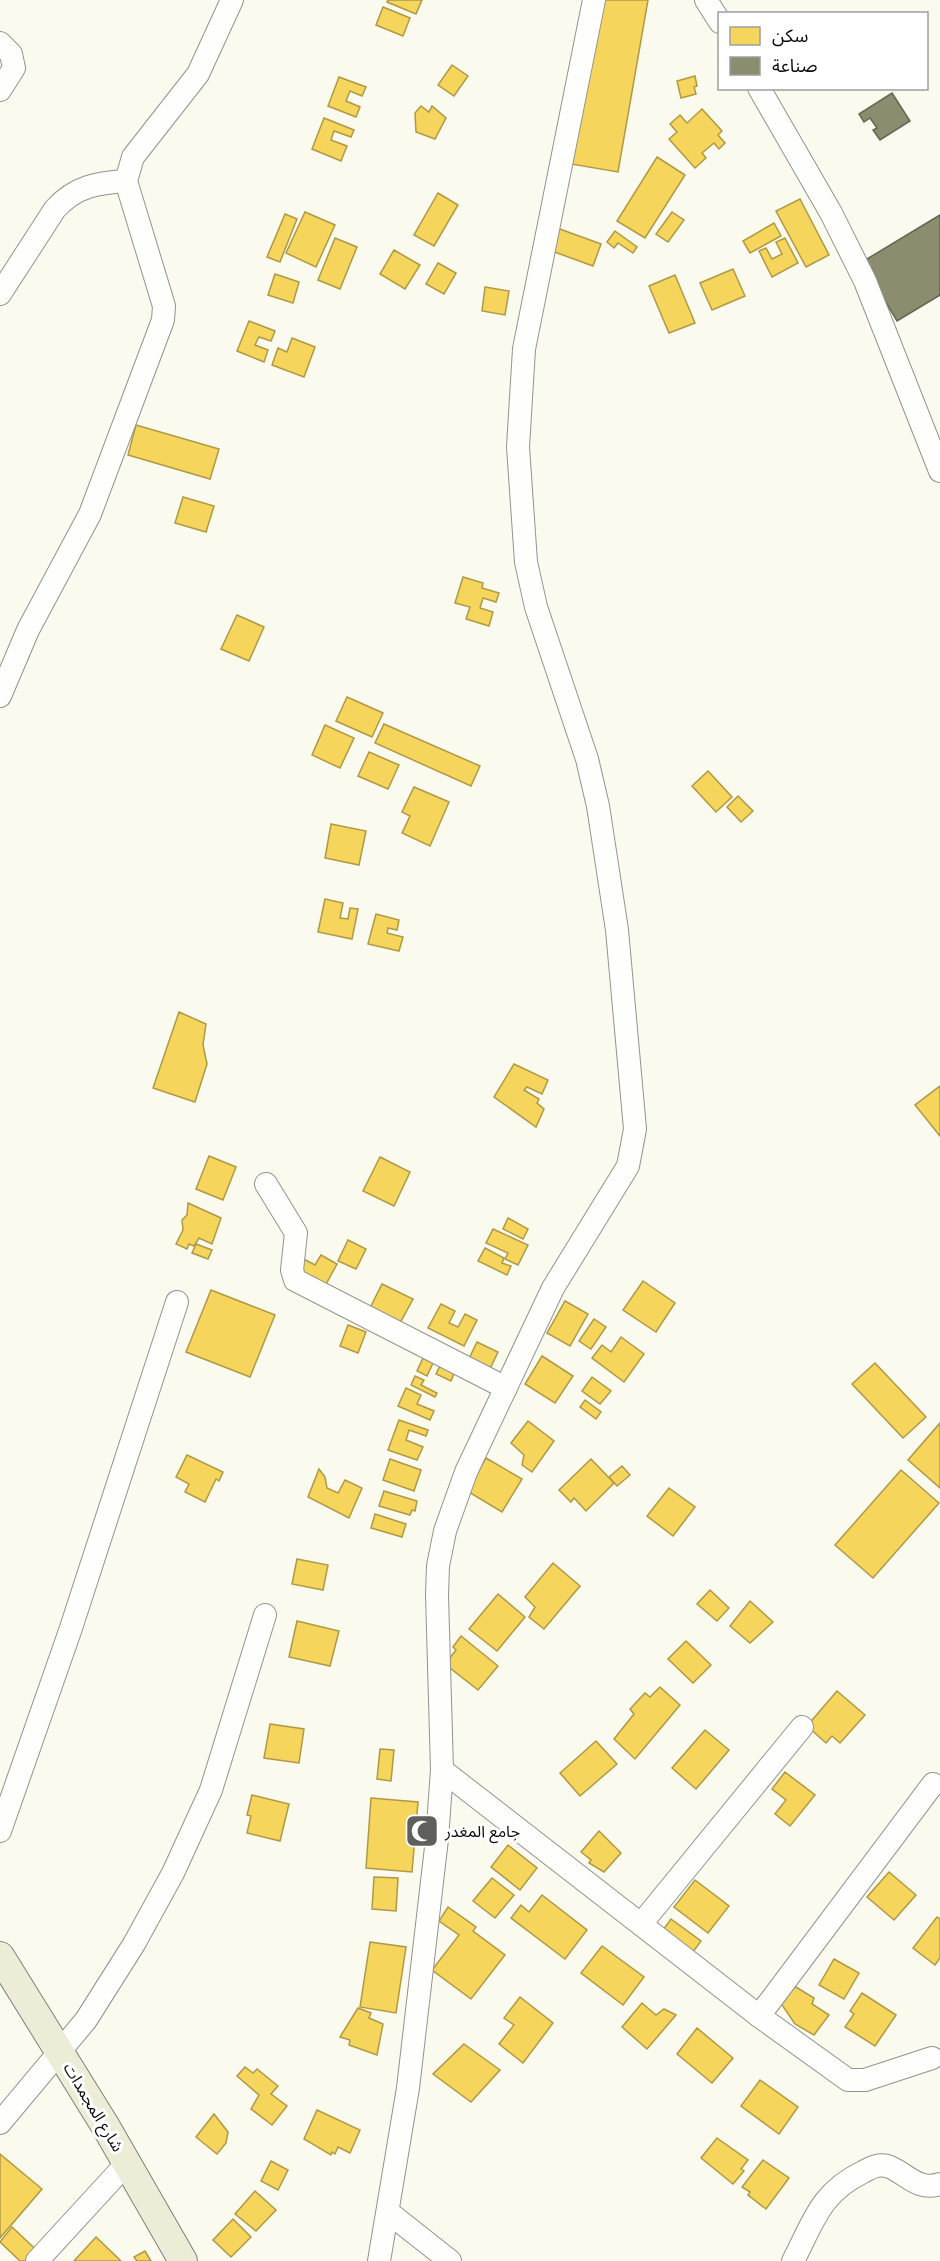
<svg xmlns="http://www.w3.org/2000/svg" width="940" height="2261" font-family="Lora,'Noto Sans Arabic',serif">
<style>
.homes{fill:#f6d55c;stroke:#b09944;stroke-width:1.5}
.industry{fill:#8c8c6e;stroke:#666651;stroke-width:1.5}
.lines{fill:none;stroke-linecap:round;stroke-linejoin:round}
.minor-casing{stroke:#93938e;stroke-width:24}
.major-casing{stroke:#80807c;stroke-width:30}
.minor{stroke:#fefefd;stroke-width:22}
.major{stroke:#ececd7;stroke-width:28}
.labels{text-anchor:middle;stroke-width:6;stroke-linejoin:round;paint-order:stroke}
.poi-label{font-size:16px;fill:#0c0c0c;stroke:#fff;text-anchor:start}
.street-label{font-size:16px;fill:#0c0c0c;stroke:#fff}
</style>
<rect width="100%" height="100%" fill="#fafaef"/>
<g class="homes">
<polygon points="388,0 422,0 416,14 387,2"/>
<polygon points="600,0 648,0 618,172 571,164"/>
<polygon points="383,7 410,18 403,36 376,25"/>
<polygon points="452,65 468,76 454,96 438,85"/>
<polygon points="695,76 697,86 694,87 696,94 681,98 677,81"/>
<polygon points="339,77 366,87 362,96 350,91 346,101 360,107 356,117 328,106"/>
<polygon points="421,106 429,112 432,106 446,118 435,139 416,132 415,113"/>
<polygon points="702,109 722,131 718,135 725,143 719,149 714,143 702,153 706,158 695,168 669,139 677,132 670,124 680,115 687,123"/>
<polygon points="324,118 354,130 351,137 334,131 331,140 347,146 341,161 312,149"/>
<polygon points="657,157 685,175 645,238 617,221"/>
<polygon points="438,193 458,205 434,246 414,235"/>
<polygon points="800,199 829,255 806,267 776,211"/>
<polygon points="305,212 335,225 316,267 286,253"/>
<polygon points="672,212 684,220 668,242 656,234"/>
<polygon points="285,214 297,219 280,262 267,257"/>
<polygon points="774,223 781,236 750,253 743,241"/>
<polygon points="557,228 601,244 593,266 549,250"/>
<polygon points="615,231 637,247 633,253 618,243 614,248 607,242"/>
<polygon points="335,238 357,247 340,289 318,280"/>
<polygon points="785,238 798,263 772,277 759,251 766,248 772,259 782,254 776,242"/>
<polygon points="394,250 420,265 405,289 380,274"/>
<polygon points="438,263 456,273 444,294 426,284"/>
<polygon points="733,269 745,296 712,310 700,283"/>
<polygon points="275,274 299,282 293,303 268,295"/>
<polygon points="675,275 695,323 669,333 649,286"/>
<polygon points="485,287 509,291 505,315 482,311"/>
<polygon points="249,321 275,331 271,341 259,337 255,345 268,350 264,362 237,351"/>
<polygon points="292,338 315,347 304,377 272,365 278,348 287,352"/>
<polygon points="136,425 219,449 210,479 128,455"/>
<polygon points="183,497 214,506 206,532 175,523"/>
<polygon points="463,577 483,583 482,588 499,593 496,602 483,598 480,608 493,612 489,626 466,619 470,607 455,603"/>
<polygon points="237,615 264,627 249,661 221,649"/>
<polygon points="347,697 383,713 372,737 336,721"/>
<polygon points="384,724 480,766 471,786 375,743"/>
<polygon points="325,725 354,738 340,768 312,755"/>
<polygon points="369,752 399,765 388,789 358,776"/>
<polygon points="708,771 732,797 716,812 692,786"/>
<polygon points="414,787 449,802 430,846 402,833 410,816 402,812"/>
<polygon points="738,796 753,811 741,822 727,807"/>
<polygon points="331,824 366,831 359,865 325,858"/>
<polygon points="325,899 343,903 340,918 348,919 350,908 358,909 352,939 318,932"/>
<polygon points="376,914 399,920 397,930 388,928 387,933 403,937 399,951 368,944"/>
<polygon points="179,1012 206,1024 203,1045 207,1064 195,1102 153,1088"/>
<polygon points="514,1064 548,1080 542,1094 527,1087 524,1090 539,1099 537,1103 544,1109 536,1127 494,1097"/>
<polygon points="940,1086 940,1136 915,1105"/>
<polygon points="209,1156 236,1167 223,1200 196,1189"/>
<polygon points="380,1157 410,1172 394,1206 363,1191"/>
<polygon points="188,1203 221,1218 212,1244 199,1238 194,1246 189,1244 187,1249 176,1244 183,1230 182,1220 187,1215"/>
<polygon points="508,1218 528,1229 523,1239 503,1229"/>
<polygon points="493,1229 528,1245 518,1265 505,1259 508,1253 486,1243"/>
<polygon points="348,1240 366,1249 356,1269 338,1261"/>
<polygon points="196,1244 212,1250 208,1259 192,1253"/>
<polygon points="485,1248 504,1258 502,1263 511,1266 507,1275 478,1261"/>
<polygon points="321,1255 337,1264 325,1286 295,1270 302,1258 315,1265"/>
<polygon points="643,1281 675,1303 656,1332 623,1310"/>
<polygon points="382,1284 413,1299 400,1323 370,1308"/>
<polygon points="211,1290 275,1315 250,1377 186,1352"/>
<polygon points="565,1301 588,1314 570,1346 547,1333"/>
<polygon points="441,1304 455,1311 449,1323 458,1327 465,1314 477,1320 464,1346 428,1328"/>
<polygon points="594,1319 606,1327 591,1349 579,1341"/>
<polygon points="348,1325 366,1332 358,1353 340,1346"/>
<polygon points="621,1337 644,1354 624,1382 592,1358 602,1345 611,1352"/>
<polygon points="477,1342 498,1352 488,1373 467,1363"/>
<polygon points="542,1356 573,1376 555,1403 525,1384"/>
<polygon points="423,1358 433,1363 427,1376 417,1371"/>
<polygon points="875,1363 926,1417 903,1438 852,1384"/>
<polygon points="441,1364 455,1371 451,1381 436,1374"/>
<polygon points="415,1376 424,1380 421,1385 437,1393 435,1397 411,1385"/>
<polygon points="592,1377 611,1391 600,1404 582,1391"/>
<polygon points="406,1388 421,1395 417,1404 434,1411 430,1420 398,1406"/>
<polygon points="585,1400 601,1412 596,1419 580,1407"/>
<polygon points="399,1420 428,1430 426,1436 409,1430 406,1440 423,1447 417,1460 388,1450"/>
<polygon points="528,1421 554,1441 532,1472 522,1465 524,1455 511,1443"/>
<polygon points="940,1423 940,1488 908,1460"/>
<polygon points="187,1455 223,1472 219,1481 216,1479 205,1502 185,1492 189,1484 176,1477"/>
<polygon points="486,1458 522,1479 502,1512 467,1491"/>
<polygon points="390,1459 421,1470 414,1491 383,1480"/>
<polygon points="591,1459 614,1483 586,1511 574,1498 571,1502 559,1490"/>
<polygon points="622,1466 630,1475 617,1486 609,1477"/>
<polygon points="319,1469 325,1477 327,1488 338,1493 345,1480 362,1488 349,1518 308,1497"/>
<polygon points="901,1470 939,1503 873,1578 835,1545"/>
<polygon points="669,1488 695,1507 673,1536 647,1516"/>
<polygon points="384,1491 417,1501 415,1511 412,1510 410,1515 379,1506"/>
<polygon points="375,1514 406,1524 402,1537 371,1528"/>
<polygon points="297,1559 328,1565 323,1590 292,1584"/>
<polygon points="553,1563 580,1586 544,1629 529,1617 535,1607 525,1597"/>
<polygon points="710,1590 729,1608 717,1621 697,1604"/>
<polygon points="498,1594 525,1617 497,1651 469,1629"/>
<polygon points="750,1601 773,1622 750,1643 730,1626"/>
<polygon points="297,1621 339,1631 330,1666 289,1657"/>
<polygon points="461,1636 498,1666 478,1690 445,1664 456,1650 453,1647"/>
<polygon points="686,1641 711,1665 693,1683 668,1659"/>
<polygon points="660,1687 680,1705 635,1759 614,1739 634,1714 630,1709 645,1693 650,1697"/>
<polygon points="837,1691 865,1715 840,1743 832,1736 826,1743 807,1726"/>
<polygon points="270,1724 304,1729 299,1763 264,1758"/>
<polygon points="705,1730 729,1750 696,1789 672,1768"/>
<polygon points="596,1741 617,1764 580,1796 560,1773"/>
<polygon points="380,1749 394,1750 391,1781 377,1779"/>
<polygon points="785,1772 815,1795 790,1826 775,1814 786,1800 772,1789"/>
<polygon points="252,1795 289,1804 280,1841 247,1833 251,1816 247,1815"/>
<polygon points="371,1798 418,1802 412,1872 366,1868"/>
<polygon points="599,1831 621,1853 604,1872 589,1863 591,1860 581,1852"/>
<polygon points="508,1845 537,1868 520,1890 491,1867"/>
<polygon points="889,1872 916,1895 894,1920 867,1897"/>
<polygon points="374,1877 398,1878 396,1911 372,1909"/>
<polygon points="492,1878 514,1895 495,1918 473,1901"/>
<polygon points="695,1880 729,1906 708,1933 674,1907"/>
<polygon points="542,1895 587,1930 565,1959 511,1918 521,1905 529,1912"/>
<polygon points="448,1907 476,1927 473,1931 505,1955 471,1999 432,1970 459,1935 439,1921"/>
<polygon points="937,1917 940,1919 940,1958 935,1965 913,1948"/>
<polygon points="671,1919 701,1941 690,1956 660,1934"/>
<polygon points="370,1942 406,1947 396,2013 360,2007"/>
<polygon points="602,1946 644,1977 623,2005 581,1973"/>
<polygon points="834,1959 859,1973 844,1999 819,1985"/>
<polygon points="791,1984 814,1998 812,2004 829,2015 814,2035 795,2024 780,2002"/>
<polygon points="862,1993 896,2015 875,2046 845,2027 854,2014 850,2011"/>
<polygon points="520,1997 553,2023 523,2063 499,2044 514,2025 504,2018"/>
<polygon points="642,2003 656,2015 664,2009 676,2015 647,2049 622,2027"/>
<polygon points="358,2008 371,2013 369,2018 383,2024 377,2055 349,2045 350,2040 340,2037"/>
<polygon points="697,2028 733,2058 712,2083 677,2054"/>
<polygon points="464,2044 500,2070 471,2102 433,2074"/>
<polygon points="245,2067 253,2073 257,2069 278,2086 271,2094 287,2106 272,2125 251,2109 259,2095 237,2076"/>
<polygon points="760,2080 798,2107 779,2134 741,2106"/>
<polygon points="317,2110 360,2130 350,2153 338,2147 335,2154 332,2152 331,2155 304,2139"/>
<polygon points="214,2114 228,2132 226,2143 217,2154 196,2137"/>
<polygon points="717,2138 748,2160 741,2169 744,2171 733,2184 701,2158"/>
<polygon points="0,2154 42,2189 0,2238"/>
<polygon points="763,2160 789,2178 766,2209 748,2195 750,2192 742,2187"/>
<polygon points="271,2161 288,2170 278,2190 261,2181"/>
<polygon points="255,2191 276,2210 256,2231 235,2214"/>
<polygon points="233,2219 251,2237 231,2257 213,2240"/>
<polygon points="12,2227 48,2261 20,2261 0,2242"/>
<polygon points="96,2237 121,2261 74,2261"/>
<polygon points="145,2251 151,2261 137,2261 134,2257"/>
</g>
<g class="industry">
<polygon points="892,93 910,121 880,140 873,130 877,128 870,118 864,122 859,114"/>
<polygon points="940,215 940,295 897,321 862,262"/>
</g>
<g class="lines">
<defs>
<g id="minor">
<polyline points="706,0 720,22"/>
<polyline points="0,43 11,54 14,68 0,90"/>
<polyline points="759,88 831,213 865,281 940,471"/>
<path d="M0,294L55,209C76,186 97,183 126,181"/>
<polyline points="0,696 28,630 90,514 163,320 164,306 126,181 133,157 198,74 232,0"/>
<polyline points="266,1184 296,1233 292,1270 295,1280 506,1388"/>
<polyline points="442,1770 759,2016 848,2080 865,2080 932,2058"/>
<polyline points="0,1831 70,1631 177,1302"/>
<polyline points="641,1924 802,1727"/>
<polyline points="759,2016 933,1784"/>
<polyline points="0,2123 86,2020 134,1944 173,1873 211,1790 265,1615"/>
<polyline points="388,2212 450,2261"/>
<polyline points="37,2261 127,2163"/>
<polyline points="379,2261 408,2088 437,1839 442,1770 437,1595 438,1566 445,1531 466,1472 553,1288 628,1166 635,1129 617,930 598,806 587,759 536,607 526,562 518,447 524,349 594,0"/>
<path d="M793,2261C814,2221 820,2193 863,2172C872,2167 880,2163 890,2167C908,2175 918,2191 940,2184"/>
</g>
<polyline id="major" points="0,1956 106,2127 183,2261"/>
</defs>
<use href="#minor" class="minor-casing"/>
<use href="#major" class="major-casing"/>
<use href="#minor" class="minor"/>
<use href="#major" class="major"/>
</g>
<defs>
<symbol id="mosque-square" viewBox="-11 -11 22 22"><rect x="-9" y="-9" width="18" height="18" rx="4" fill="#5f5f5b" stroke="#fff"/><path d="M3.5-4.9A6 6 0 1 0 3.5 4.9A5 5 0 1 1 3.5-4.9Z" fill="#fff"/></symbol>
</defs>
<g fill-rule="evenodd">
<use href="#mosque-square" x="403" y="1812" width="38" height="38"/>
</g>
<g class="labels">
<g class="poi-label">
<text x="445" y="1837">جامع المغدر</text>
</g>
<g class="street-label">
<text transform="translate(94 2107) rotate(59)" y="6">شارع المجمدات</text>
</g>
</g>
<rect x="718" y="12" width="210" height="78" fill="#ffffff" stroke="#9e9e9e" stroke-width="1.5"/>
<rect x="730" y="27" width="30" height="18" fill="#f6d55c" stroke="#9e9e9e" stroke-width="1.5"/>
<text x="772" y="42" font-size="18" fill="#0c0c0c">سكن</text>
<rect x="730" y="57" width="30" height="18" fill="#8c8c6e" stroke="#9e9e9e" stroke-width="1.5"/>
<text x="772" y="72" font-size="18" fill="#0c0c0c">صناعة</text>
</svg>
